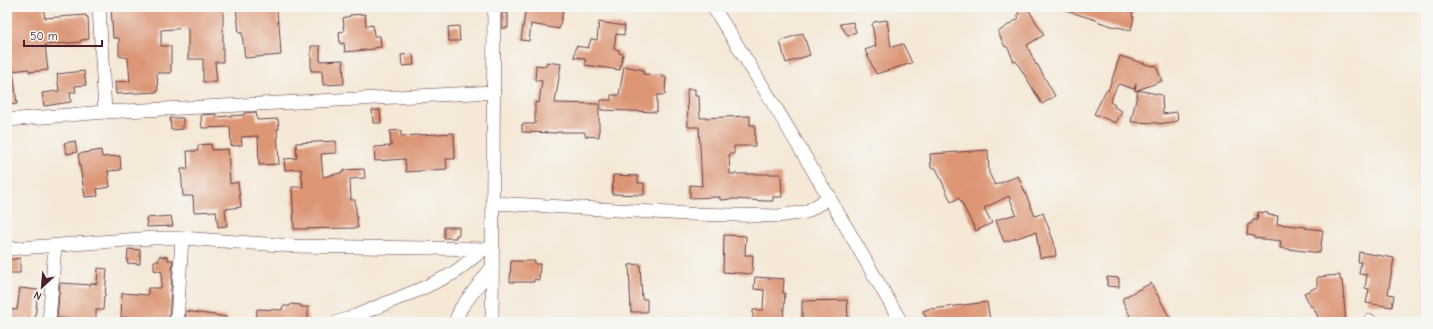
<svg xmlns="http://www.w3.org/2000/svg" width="1433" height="329" font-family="'Comic Neue',sans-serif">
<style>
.building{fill:#dc9575}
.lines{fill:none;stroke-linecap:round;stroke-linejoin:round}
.minor-casing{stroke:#643d45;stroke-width:14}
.minor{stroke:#fff;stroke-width:13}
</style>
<rect width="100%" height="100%" fill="#f6f6f2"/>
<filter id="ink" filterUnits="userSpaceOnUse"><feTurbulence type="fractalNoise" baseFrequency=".025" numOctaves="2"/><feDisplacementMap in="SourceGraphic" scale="8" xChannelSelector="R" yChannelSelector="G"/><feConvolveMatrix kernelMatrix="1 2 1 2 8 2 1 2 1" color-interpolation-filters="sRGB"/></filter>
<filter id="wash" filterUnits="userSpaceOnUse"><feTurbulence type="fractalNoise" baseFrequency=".012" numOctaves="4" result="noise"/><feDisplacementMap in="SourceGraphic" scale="16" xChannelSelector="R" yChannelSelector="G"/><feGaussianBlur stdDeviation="0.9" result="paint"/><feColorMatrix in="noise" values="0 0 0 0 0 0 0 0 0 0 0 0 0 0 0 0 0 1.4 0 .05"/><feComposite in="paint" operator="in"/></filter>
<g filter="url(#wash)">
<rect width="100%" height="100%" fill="#f5e8d6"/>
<g id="blocks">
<g class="building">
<polygon points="7,7 43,7 45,18 86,15 86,17 88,17 89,39 81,40 81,42 45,45 48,70 29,72 29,69 13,71 17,104 7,105"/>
<polygon points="111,7 223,7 223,62 215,62 217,82 203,82 203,59 188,59 188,28 161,30 161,46 171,46 171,73 157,73 158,92 116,94 115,82 130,81 128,58 119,56 119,38 113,38"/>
<polygon points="236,7 273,7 274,10 277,10 278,23 279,23 281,55 245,58 242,33 239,33"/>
<polygon points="526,7 564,7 559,29 531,24 529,41 521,40"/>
<polygon points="1027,7 1044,35 1027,45 1036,65 1037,64 1055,96 1042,104 1016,61 1014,62 1009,50 1006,46 1005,47 998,32 1019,18 1017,15 1019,14 1018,12"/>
<polygon points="1061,7 1108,7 1133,12 1132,17 1134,17 1131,30 1112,26 1099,22 1099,21 1061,9"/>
<rect x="502" y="13" width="6" height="15"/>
<polygon points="365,14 366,26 373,25 374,36 380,36 381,47 374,48 374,49 345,52 344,43 340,44 339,32 344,31 343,26 344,26 343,18 350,16 350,15"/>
<polygon points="887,20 891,47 903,44 912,63 876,74 865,50 876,46 872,25 874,22"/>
<polygon points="599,22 625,26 624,35 616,34 614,49 619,50 619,53 623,54 620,70 585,65 586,60 584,60 584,58 574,57 576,46 588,48 591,39 597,40"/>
<polygon points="853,22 856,32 848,36 840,24"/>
<polygon points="459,26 460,41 449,41 448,27"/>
<polygon points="803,33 810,55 786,63 780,41"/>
<polygon points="311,46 320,46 320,61 343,60 344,84 323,85 322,71 311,71"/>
<polygon points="413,54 414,65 402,66 401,55"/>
<polygon points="1120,56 1152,66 1156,65 1162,81 1135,91 1136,84 1134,89 1118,84 1110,102 1115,105 1114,107 1122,111 1116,123 1094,114 1106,90 1108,91"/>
<polygon points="547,62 561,64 555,103 599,104 599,137 585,136 585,132 557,132 557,133 522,132 522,124 535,124 535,102 539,103 542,81 535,80 536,65 546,66"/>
<polygon points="624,66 644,70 643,74 662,75 662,77 666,77 665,95 657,95 657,112 601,110 601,100 611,100 611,95 619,95"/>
<polygon points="84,71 86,85 75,86 76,92 70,92 71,102 44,106 42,93 59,91 57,74"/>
<polygon points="687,89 695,89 695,96 699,96 700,118 750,116 750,125 755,125 755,146 734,146 734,154 729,154 730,174 781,174 782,197 773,197 773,201 765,201 734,199 720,200 720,197 690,198 690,185 702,186 699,127 688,127"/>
<polygon points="1138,90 1162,95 1163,114 1177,112 1178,121 1158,124 1158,123 1131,122"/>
<polygon points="372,110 380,110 381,123 373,123"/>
<polygon points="256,112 257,120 278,119 279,129 277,129 279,164 259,165 258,136 241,137 242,145 231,146 230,127 202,128 201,115 216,114 216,117 244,115 244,113"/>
<polygon points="170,118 183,118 183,129 171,130"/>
<polygon points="399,130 401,131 401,136 454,133 455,159 446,159 447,169 406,172 405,159 375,161 374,147 391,146 390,131"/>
<polygon points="75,141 77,152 67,154 64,143"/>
<polygon points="336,141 336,153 321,154 323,177 344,172 344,170 364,169 365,178 350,179 351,200 355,200 358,228 294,229 292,187 303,187 301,169 285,170 284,159 297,158 296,143"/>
<polygon points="211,144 212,150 228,149 230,184 238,182 241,207 225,209 227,226 218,227 216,211 194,212 193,196 183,196 181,169 188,169 187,151 198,151 198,145"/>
<polygon points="101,150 102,157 120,156 121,170 108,171 110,187 97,189 98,196 85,197 78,154"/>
<polygon points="988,150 989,173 995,185 1018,176 1035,216 1043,213 1054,242 1056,256 1040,258 1036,232 1004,242 996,220 1016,214 1009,196 984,208 992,223 976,231 959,198 951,202 936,168 931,168 930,154"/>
<polygon points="613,175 638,176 638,183 644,183 644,195 612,194"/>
<polygon points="1258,212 1268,213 1268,215 1278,216 1277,224 1306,227 1305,228 1323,230 1320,253 1280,248 1281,241 1254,238 1254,236 1247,235 1248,224 1251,224 1253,220 1257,220"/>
<polygon points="171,216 173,226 147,227 146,218"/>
<polygon points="444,227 459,227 459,235 456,235 456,238 444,238"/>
<polygon points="724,235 746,236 745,255 753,255 752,274 723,272"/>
<polygon points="128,249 140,250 140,264 127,263"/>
<polygon points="1359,252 1394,258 1388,294 1394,295 1392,307 1366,303 1369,289 1365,288 1367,275 1359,274 1361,262 1358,262"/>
<polygon points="159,256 168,257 168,260 173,260 169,318 166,318 165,321 146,320 146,322 129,322 129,318 121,317 122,293 148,295 148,288 161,288 162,272 154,270 154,261 159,261"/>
<polygon points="20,258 20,273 7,273 7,260"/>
<polygon points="511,261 535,261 535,264 540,264 539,280 534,279 534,282 510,282"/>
<polygon points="640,264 642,299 647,299 647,312 631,312 629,265"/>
<polygon points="98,268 107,269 105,296 104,296 103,310 96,310 96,318 94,318 93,322 74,322 75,319 57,318 60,283 91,285 91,283 97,284"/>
<polygon points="1340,275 1340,280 1342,280 1346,322 1320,322 1313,306 1311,307 1304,293 1317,287 1317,277"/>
<polygon points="755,277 784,279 783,293 785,293 783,322 753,322 753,310 763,310 764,290 754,289"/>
<polygon points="1107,277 1119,278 1119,287 1107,286"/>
<polygon points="1151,283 1172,322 1119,322 1130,316 1123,302 1123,298"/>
<polygon points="20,288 38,290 35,319 27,318 26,322 7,322 7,309 17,310"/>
<polygon points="847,300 848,320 802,322 802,301"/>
<polygon points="987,302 990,320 973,322 928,322 923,311 931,308 932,309"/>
<polygon points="291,304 301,305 301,307 308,307 308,322 256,322 257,309 282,310 283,306 290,306"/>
<polygon points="186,311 227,317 226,322 185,322"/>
</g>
</g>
</g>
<g filter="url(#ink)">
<use href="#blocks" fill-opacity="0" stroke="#643d45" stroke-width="1"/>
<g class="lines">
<defs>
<g id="minor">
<polyline points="99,7 105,112"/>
<path d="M713,7C779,110 840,216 901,322"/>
<polyline points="7,120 105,112 494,92"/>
<polyline points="493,203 688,214 778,216 806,212 821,203 829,195"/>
<polyline points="7,249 153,238 182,238 294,246 492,249"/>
<polyline points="1370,321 1370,322"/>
<polyline points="49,322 55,246"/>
<polyline points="177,322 182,238"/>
<polyline points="338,322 355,316 421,289 454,273 484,249"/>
<polyline points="455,322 461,308 492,267"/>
<polyline points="492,322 494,7"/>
</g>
</defs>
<use href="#minor" class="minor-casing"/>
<use href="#minor" class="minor"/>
</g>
</g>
<rect width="1433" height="329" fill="none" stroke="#f6f6f2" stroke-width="24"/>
<g transform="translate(42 287) rotate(206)" stroke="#f6f6f2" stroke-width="3" paint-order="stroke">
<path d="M0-3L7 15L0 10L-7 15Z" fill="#4a1f2b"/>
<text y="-6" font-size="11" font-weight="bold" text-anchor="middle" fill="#4a1f2b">N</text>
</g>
<path d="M24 40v6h78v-6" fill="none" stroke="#4a1f2b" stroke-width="2"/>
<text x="30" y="40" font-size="12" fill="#4a1f2b" stroke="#f6f6f2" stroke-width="3" paint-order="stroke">50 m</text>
</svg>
